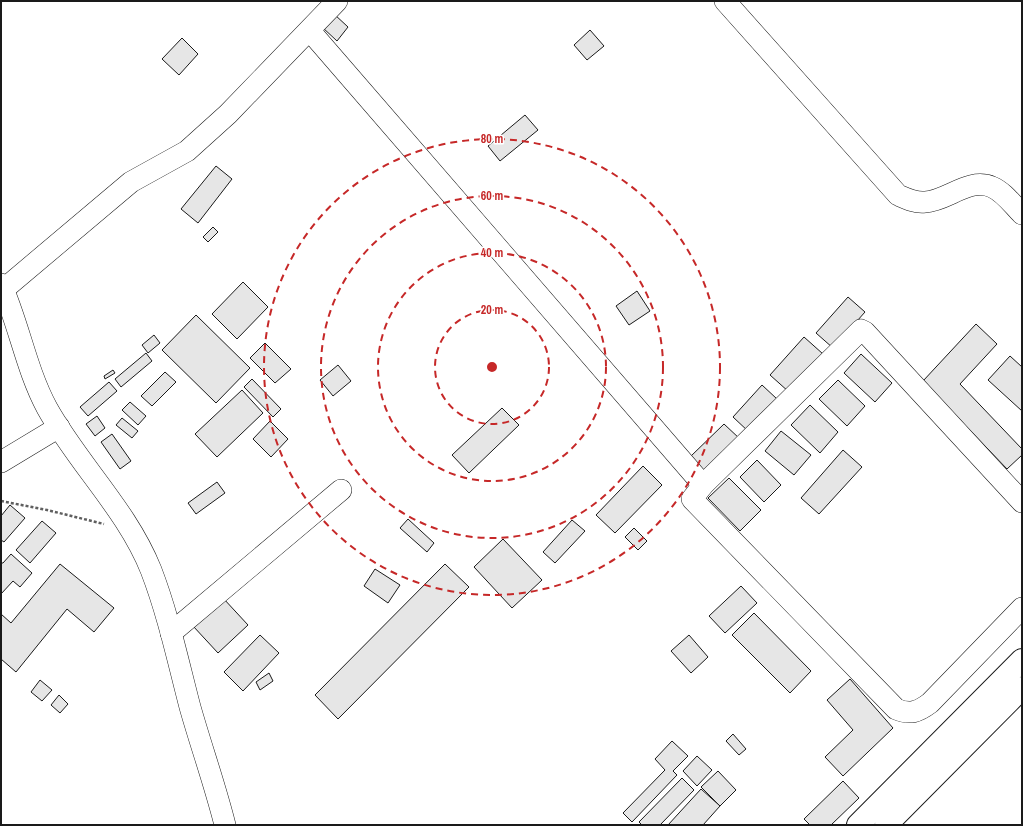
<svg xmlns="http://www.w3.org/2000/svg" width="1023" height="826" font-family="'Archivo Narrow',sans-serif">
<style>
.building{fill:#e6e6e6;stroke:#1a1a1a}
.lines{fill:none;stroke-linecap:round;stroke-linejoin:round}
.minor-casing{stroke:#1a1a1a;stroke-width:22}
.major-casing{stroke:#1a1a1a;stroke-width:24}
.path{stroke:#5f5f5f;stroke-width:2.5;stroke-dasharray:3 2;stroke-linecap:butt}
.minor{stroke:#fff;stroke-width:21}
.major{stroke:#fff;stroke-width:22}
.ring{fill:none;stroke:#c62828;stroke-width:2;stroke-dasharray:7 5}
.centre{fill:#c62828;stroke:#fff;stroke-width:2}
.ring-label{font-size:12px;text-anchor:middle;font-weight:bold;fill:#c62828;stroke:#fff;stroke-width:3;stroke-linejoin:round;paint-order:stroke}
</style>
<rect width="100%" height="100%" fill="#fff"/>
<g class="building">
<polygon points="334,14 348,27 337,41 322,27"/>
<polygon points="590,30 604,46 587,60 574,45"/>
<polygon points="182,38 198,54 179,75 162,59"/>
<polygon points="525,115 538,130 500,161 488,146"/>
<polygon points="216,166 232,179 198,223 181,209"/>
<polygon points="213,227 218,232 208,242 203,237"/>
<polygon points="243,282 268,307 237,339 212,314"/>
<polygon points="637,291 650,311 629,325 616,306"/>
<polygon points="848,297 865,312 833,348 816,333"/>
<polygon points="196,315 250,368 216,403 162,350"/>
<polygon points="976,324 997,344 960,384 1022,449 1022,455 1007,469 923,381"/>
<polygon points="154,335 160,343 148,353 142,345"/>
<polygon points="804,337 823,354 789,392 770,375"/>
<polygon points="265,343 291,369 275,383 250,358"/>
<polygon points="146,353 152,361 121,387 115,379"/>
<polygon points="861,354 892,383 875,402 844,373"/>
<polygon points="1010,356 1022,367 1022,411 988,380"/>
<polygon points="338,365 351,381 333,396 320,380"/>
<polygon points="113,370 115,373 105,379 104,376"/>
<polygon points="165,372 176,382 152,406 141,396"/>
<polygon points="252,379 281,409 273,417 244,387"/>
<polygon points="838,380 865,406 847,426 819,399"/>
<polygon points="109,382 117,391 88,416 80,407"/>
<polygon points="762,385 777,399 749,432 733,417"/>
<polygon points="242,390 263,413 217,457 195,434"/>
<polygon points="130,402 146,416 138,425 122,410"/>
<polygon points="810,405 838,432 820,453 791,425"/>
<polygon points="502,408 519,425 469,473 452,455"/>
<polygon points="97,416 105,428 95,436 86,424"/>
<polygon points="122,418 138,431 132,438 116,425"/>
<polygon points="270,421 288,439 271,457 253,439"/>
<polygon points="724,424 740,439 706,473 690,457"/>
<polygon points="781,431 811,455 794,475 765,451"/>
<polygon points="112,434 131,461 120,469 101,442"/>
<polygon points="843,450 862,467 819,514 801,498"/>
<polygon points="757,460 781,485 764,502 740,477"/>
<polygon points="643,466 662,485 615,533 596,515"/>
<polygon points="729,478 761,510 740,531 708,498"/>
<polygon points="217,482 225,493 196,514 188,503"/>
<polygon points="10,505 25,518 4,542 1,540 1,516"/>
<polygon points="408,519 434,543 427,552 400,528"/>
<polygon points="572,520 585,531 555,563 543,552"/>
<polygon points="42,521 56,533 30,563 16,550"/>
<polygon points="634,528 647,541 638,550 625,537"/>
<polygon points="503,539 542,580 512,608 474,567"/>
<polygon points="11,554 32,573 20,587 13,581 1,594 1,563 3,563"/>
<polygon points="60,564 114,608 94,632 67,609 16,672 1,659 1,614 11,623"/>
<polygon points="445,564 469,587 338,719 315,695"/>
<polygon points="375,569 400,585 388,603 364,586"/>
<polygon points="741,586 757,603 725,633 709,616"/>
<polygon points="223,598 248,625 218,653 193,626"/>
<polygon points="754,613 811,671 790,693 732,635"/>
<polygon points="260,635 279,653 243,691 224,672"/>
<polygon points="689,635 708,657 691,673 671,651"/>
<polygon points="269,673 273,681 260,690 256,682"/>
<polygon points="850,679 893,728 843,776 825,757 853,730 827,700"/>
<polygon points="40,680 52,690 42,701 31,692"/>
<polygon points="59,695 68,704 60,713 51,705"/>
<polygon points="733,734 746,749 739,755 726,741"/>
<polygon points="672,741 688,756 673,771 677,775 632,822 623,813 665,770 655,759"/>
<polygon points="697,756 712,770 697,786 683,771"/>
<polygon points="718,771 736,790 720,806 701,787"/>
<polygon points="682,778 694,790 660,825 642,825 639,822"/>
<polygon points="843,781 859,798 831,825 810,825 804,819"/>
<polygon points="701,789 720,806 703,825 668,825"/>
</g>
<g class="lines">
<defs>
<g id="minor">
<path d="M725,1L898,195C907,199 915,203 925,202C947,201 969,177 992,187C1004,192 1013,205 1022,214"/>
<polyline points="310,31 703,485"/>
<path d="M1,284C19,324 26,369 47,408C78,464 127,510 151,570C168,614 178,661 190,707C201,746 215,785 225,825"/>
<polyline points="4,289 131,182 187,151 228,114 337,1"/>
<polyline points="1,462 59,427"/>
<path d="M1022,502L865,332L861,330L703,485L692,499L896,709C910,715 918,712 930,703L1022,608"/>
<polyline points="171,633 341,490"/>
</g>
<g id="major">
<polyline points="858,825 1022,660"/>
<polyline points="886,825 1022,688"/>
</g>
</defs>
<use href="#minor" class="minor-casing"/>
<use href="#major" class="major-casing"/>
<polyline class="path" points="1,501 47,510 104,524"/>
<use href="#minor" class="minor"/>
<use href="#major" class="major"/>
</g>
<g class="ring">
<circle cx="492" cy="367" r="57"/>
<circle cx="492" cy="367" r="114"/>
<circle cx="492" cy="367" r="171"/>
<circle cx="492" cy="367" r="228"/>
</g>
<circle cx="492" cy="367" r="6" class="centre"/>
<g class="ring-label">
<text x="492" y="143">80 m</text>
<text x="492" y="200">60 m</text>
<text x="492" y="257">40 m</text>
<text x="492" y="314">20 m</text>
</g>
<rect width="1023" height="826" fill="none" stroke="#1a1a1a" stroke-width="4"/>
</svg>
